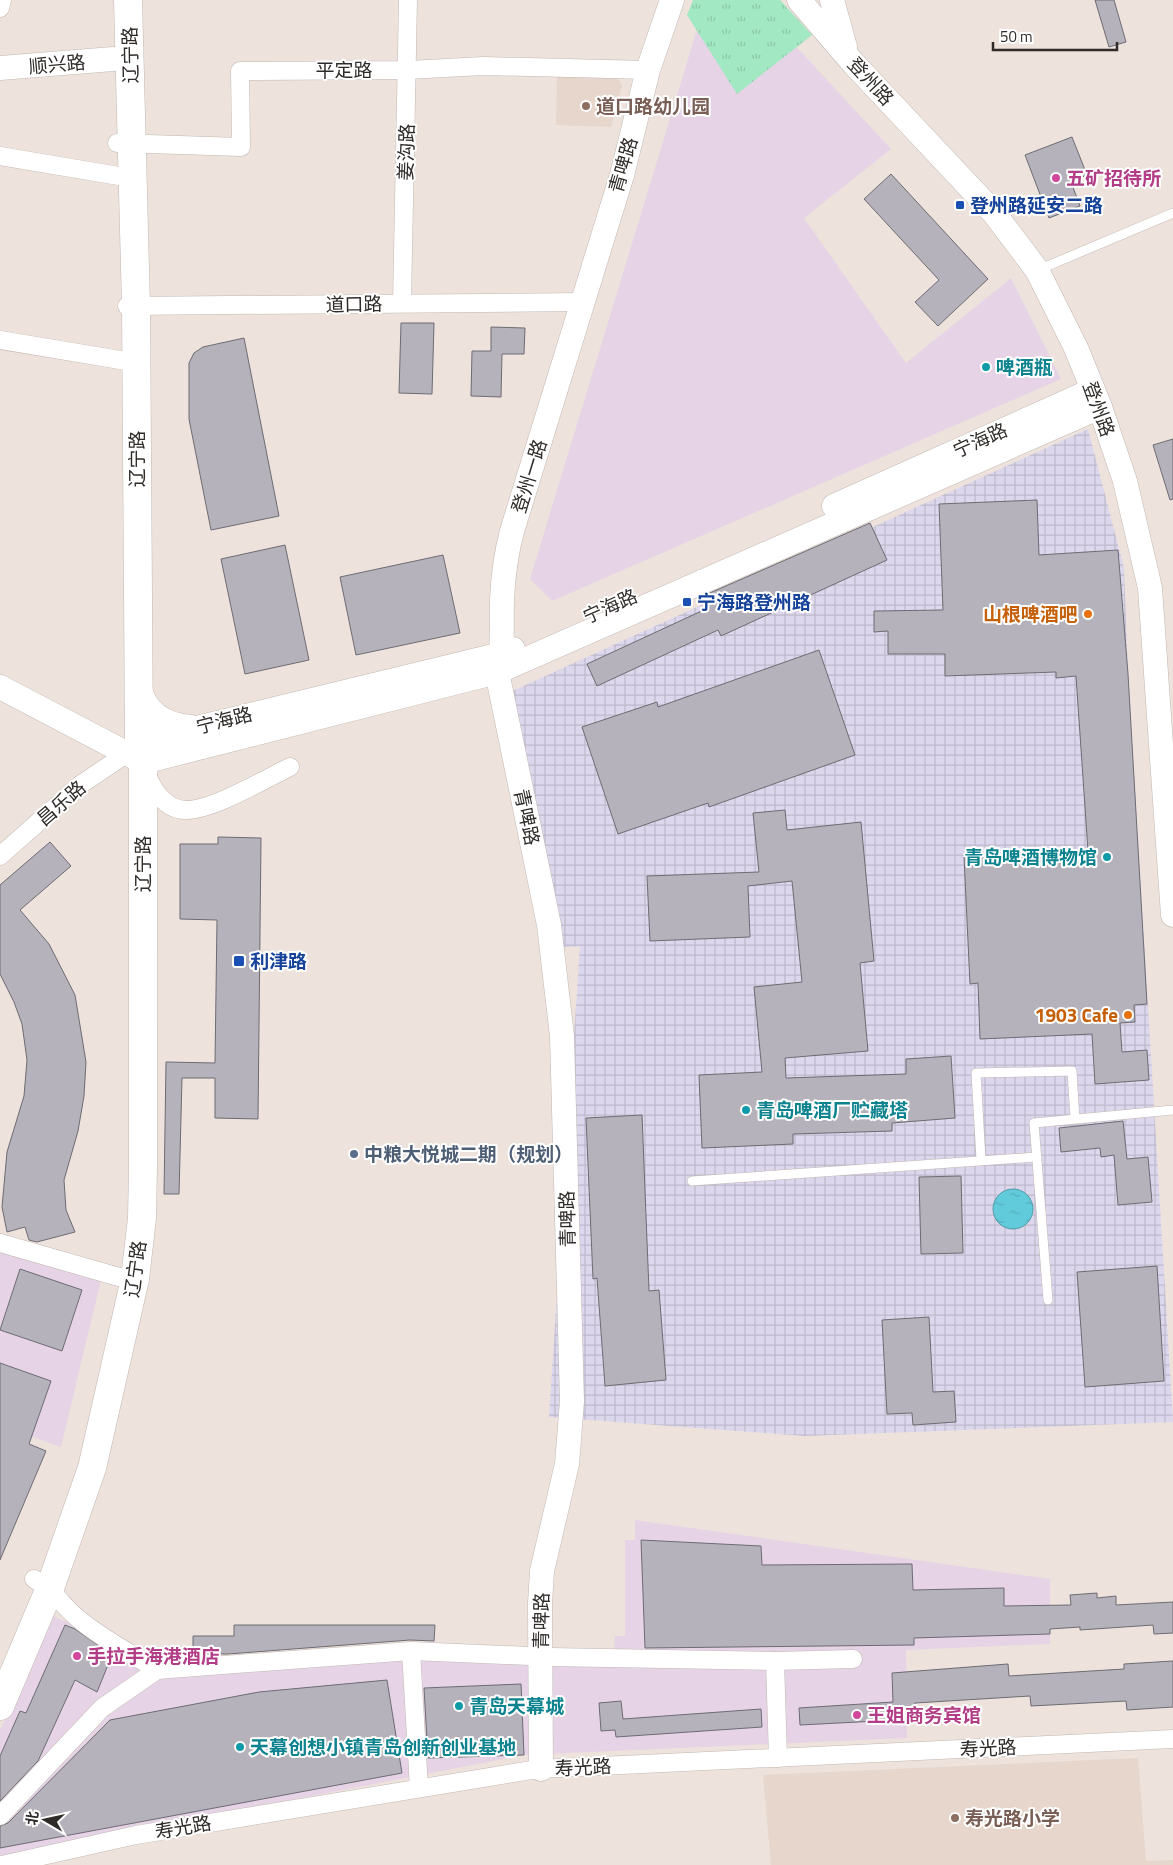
<svg xmlns="http://www.w3.org/2000/svg" width="1173" height="1865" font-family="'Titillium Web','Noto Sans SC',sans-serif">
<style>
.commercial{fill:#e6d4e6}
.industrial{fill:url(#industrial-grid)}
.built{fill:#e6d6cb}
.grass{fill:url(#grass-tufts)}
.water{fill:url(#water-ripples);stroke:#539ba6}
.building{fill:#b6b2bc;stroke:#6e6b73}
.lines{fill:none;stroke-linecap:round;stroke-linejoin:round}
.lane-casing{stroke:#c2b8b2;stroke-width:10}
.street-casing{stroke:#c2b8b2;stroke-width:19}
.secondary-casing{stroke:#c2b8b2;stroke-width:25}
.primary-casing{stroke:#c2b8b2;stroke-width:29}
.lane{stroke:#fff;stroke-width:9}
.street{stroke:#fff;stroke-width:18}
.secondary{stroke:#fff;stroke-width:24}
.primary{stroke:#fff;stroke-width:28}
.education-dot{fill:#8d6e63;stroke:#fff;stroke-width:2}
.hotel-dot{fill:#d1479c;stroke:#fff;stroke-width:2}
.transit-dot{fill:#1a4fb4;stroke:#fff;stroke-width:2}
.culture-dot{fill:#0f9aa8;stroke:#fff;stroke-width:2}
.food-dot{fill:#e8710a;stroke:#fff;stroke-width:2}
.service-dot{fill:#5c6f8a;stroke:#fff;stroke-width:2}
.labels{text-anchor:middle;stroke-width:4;stroke-linejoin:round;paint-order:stroke}
.street-label{font-size:19px;fill:#2f2b29;stroke:#fff}
.education-label{font-size:19px;font-weight:bold;fill:#785e54;stroke:#fff;text-anchor:start}
.hotel-label{font-size:19px;font-weight:bold;fill:#b23c85;stroke:#fff;text-anchor:start}
.transit-label{font-size:19px;font-weight:bold;fill:#164399;stroke:#fff;text-anchor:start}
.culture-label{font-size:19px;font-weight:bold;fill:#0d838f;stroke:#fff;text-anchor:start}
.food-label{font-size:19px;font-weight:bold;fill:#c56008;stroke:#fff;text-anchor:end}
.service-label{font-size:19px;font-weight:bold;fill:#4e5e75;stroke:#fff;text-anchor:start}
</style>
<defs>
<pattern id="industrial-grid" width="8" height="8" patternUnits="userSpaceOnUse" patternTransform="scale(1.25)"><rect width="8" height="8" fill="#ddd7ed"/><path d="M0 4h8M4 0v8" fill="none" stroke="#beb9cb"/></pattern>
<pattern id="grass-tufts" width="24" height="20" patternUnits="userSpaceOnUse" patternTransform="scale(1.25)"><rect width="24" height="20" fill="#a1e8c3"/><path d="M3 7l-1-3M5 7V3M7 7l1-3M15 17l-1-3M17 17v-4M19 17l1-3" fill="none" stroke="#8bc7a8"/></pattern>
<pattern id="water-ripples" width="26" height="14" patternUnits="userSpaceOnUse" patternTransform="scale(1.25)"><rect width="26" height="14" fill="#62cbdb"/><path d="M2 4q2-2 4 0t4 0M15 11q2-2 4 0t4 0" fill="none" stroke="#55aebc"/></pattern>
</defs>
<rect width="100%" height="100%" fill="#ede2dc"/>
<g class="commercial">
<polygon points="706,0 753,0 891,149 804,218 906,363 1011,278 1061,379 552,601 530,579"/>
<polygon points="0,1246 101,1280 61,1447 0,1425"/>
<polygon points="635,1520 1050,1579 1050,1644 906,1650 907,1738 524,1755 0,1856 0,1730 53,1616 153,1660 614,1653 615,1636 625,1636 625,1540 635,1540"/>
</g>
<polygon class="industrial" points="1088,429 1124,568 1128,674 1173,1422 805,1436 549,1417 580,946 545,949 506,694"/>
<g class="built">
<polygon points="557,74 617,77 622,86 611,127 556,125"/>
<polygon points="1138,1758 1146,1861 1173,1860 1173,1865 771,1865 763,1775"/>
</g>
<polygon class="grass" points="693,0 780,0 812,35 737,94 687,15"/>
<circle class="water" cx="1013" cy="1209" r="20"/>
<g class="building">
<polygon points="1095,0 1114,0 1126,42 1109,47"/>
<polygon points="1072,137 1087,175 1071,182 1080,206 1049,218 1025,155"/>
<polygon points="891,174 988,279 938,326 915,302 939,280 864,199"/>
<polygon points="401,323 434,323 432,394 399,393"/>
<polygon points="491,327 525,328 524,354 502,354 501,397 471,396 472,351 491,351"/>
<polygon points="244,338 279,516 211,530 189,419 189,363 194,353 203,347"/>
<polygon points="1173,439 1173,499 1170,500 1153,445"/>
<polygon points="1037,500 1039,555 1118,550 1128,674 1147,1004 1134,1005 1135,1022 1120,1023 1122,1052 1147,1050 1149,1080 1095,1084 1092,1034 980,1039 978,983 970,984 964,857 1088,851 1076,676 1056,678 1056,672 945,676 945,654 888,654 888,631 874,632 874,611 943,610 939,504"/>
<polygon points="870,523 887,560 721,636 718,630 597,686 587,664 708,608 703,596"/>
<polygon points="285,545 309,660 245,674 221,559"/>
<polygon points="443,555 460,633 356,655 340,577"/>
<polygon points="819,650 855,755 709,807 708,803 618,834 582,727 657,702 658,707"/>
<polygon points="785,810 787,830 861,822 874,961 860,963 868,1051 785,1058 786,1078 906,1074 906,1059 951,1056 955,1118 892,1123 892,1131 793,1134 793,1144 702,1148 699,1075 762,1072 754,987 802,982 792,881 748,886 750,937 650,941 647,876 759,872 753,813"/>
<polygon points="218,837 261,838 258,1119 215,1118 215,1078 182,1078 179,1194 164,1194 166,1062 215,1063 217,920 180,919 180,844 218,844"/>
<polygon points="50,842 71,866 20,910 49,944 75,995 86,1062 84,1096 78,1131 64,1180 66,1210 75,1232 37,1242 29,1240 25,1227 7,1232 2,1207 7,1152 24,1096 27,1060 22,1024 14,1002 0,974 0,885"/>
<polygon points="642,1115 649,1291 659,1290 666,1380 605,1386 597,1278 593,1279 586,1118"/>
<polygon points="1123,1121 1127,1159 1148,1157 1152,1202 1118,1205 1114,1155 1101,1157 1100,1148 1061,1152 1059,1128"/>
<polygon points="961,1176 963,1253 921,1254 919,1177"/>
<polygon points="1157,1266 1164,1381 1085,1387 1077,1272"/>
<polygon points="20,1269 82,1290 62,1351 0,1330"/>
<polygon points="929,1317 933,1392 954,1391 956,1422 913,1425 912,1413 887,1414 882,1320"/>
<polygon points="0,1363 51,1381 29,1444 46,1451 0,1560"/>
<polygon points="641,1540 761,1546 762,1565 912,1564 913,1590 1004,1588 1004,1606 1071,1605 1070,1595 1097,1593 1097,1598 1116,1596 1116,1605 1173,1602 1173,1633 1154,1634 1153,1625 1080,1630 1080,1627 1050,1629 1050,1634 914,1638 914,1645 645,1648"/>
<polygon points="65,1625 75,1629 112,1655 97,1692 75,1680 38,1761 0,1801 0,1756 20,1711 26,1713"/>
<polygon points="234,1625 435,1625 434,1641 410,1640 228,1654 193,1654 193,1636 234,1636"/>
<polygon points="1173,1661 1173,1707 1127,1710 1126,1701 1031,1706 1030,1696 915,1703 916,1719 800,1725 799,1708 893,1702 892,1673 1008,1664 1009,1676 1124,1669 1124,1664"/>
<polygon points="387,1680 402,1773 0,1848 0,1826 8,1823 110,1720 259,1692"/>
<polygon points="521,1684 524,1755 428,1758 424,1688"/>
<polygon points="621,1701 623,1719 761,1709 762,1727 616,1737 615,1730 601,1731 599,1703"/>
</g>
<g class="lines">
<defs>
<g id="lane">
<polyline points="1038,270 1173,213"/>
<polyline points="981,1160 976,1073 1072,1071 1075,1119"/>
<polyline points="692,1181 1037,1157"/>
<polyline points="1048,1300 1034,1123 1173,1110"/>
</g>
<g id="street">
<polyline points="0,8 2,0"/>
<polyline points="117,143 241,147 240,71 408,70 483,66 648,70"/>
<polyline points="0,156 119,176"/>
<polyline points="402,303 408,0"/>
<polyline points="127,306 582,302"/>
<polyline points="0,340 126,361"/>
<path d="M146,772C152,789 165,810 186,810C213,810 265,779 290,767"/>
<polyline points="0,856 80,785 126,754"/>
<polyline points="0,1243 119,1277"/>
<polyline points="411,1651 419,1788"/>
<polyline points="550,1657 775,1661 853,1659"/>
<polyline points="775,1661 778,1758"/>
<polyline points="157,1670 411,1651 530,1656"/>
<path d="M0,1816L102,1708L157,1670C130,1653 99,1637 75,1616C60,1602 53,1590 34,1579"/>
<polyline points="2,1865 136,1835 538,1769 1173,1739"/>
</g>
<g id="secondary">
<polyline points="799,0 854,64 994,213 1037,270 1076,348 1100,407 1125,481 1150,588 1173,915"/>
<polyline points="832,0 845,47"/>
<polyline points="0,68 113,59"/>
<polyline points="834,506 1093,390"/>
<path d="M139,685C144,712 164,725 191,727"/>
<polyline points="0,687 143,762 497,672 1100,407"/>
<polyline points="126,754 139,742 502,654 513,649"/>
<path d="M541,1769L540,1604L542,1571L567,1464L572,1401L562,1036L549,925L497,672C504,647 501,625 502,600C503,576 506,554 512,531L622,175L648,70L672,0"/>
</g>
<polyline id="primary" points="0,1706 50,1588 92,1468 135,1279 142,1218 143,1168 143,762 139,742 136,306 128,0"/>
</defs>
<use href="#lane" class="lane-casing"/>
<use href="#street" class="street-casing"/>
<use href="#secondary" class="secondary-casing"/>
<use href="#primary" class="primary-casing"/>
<use href="#lane" class="lane"/>
<use href="#street" class="street"/>
<use href="#secondary" class="secondary"/>
<use href="#primary" class="primary"/>
</g>
<g class="education-dot">
<circle cx="586" cy="106" r="5"/>
<circle cx="955" cy="1818" r="5"/>
</g>
<g class="hotel-dot">
<circle cx="1056" cy="178" r="5"/>
<circle cx="77" cy="1656" r="5"/>
<circle cx="857" cy="1715" r="5"/>
</g>
<g class="transit-dot">
<rect x="955" y="200" width="10" height="10" rx="2.5"/>
<rect x="682" y="597" width="10" height="10" rx="2.5"/>
<rect x="233" y="955" width="12" height="12" rx="2.5"/>
</g>
<g class="culture-dot">
<circle cx="986" cy="367" r="5"/>
<circle cx="1107" cy="857" r="5"/>
<circle cx="746" cy="1110" r="5"/>
<circle cx="459" cy="1706" r="5"/>
<circle cx="240" cy="1747" r="5"/>
</g>
<g class="food-dot">
<circle cx="1088" cy="614" r="5"/>
<circle cx="1128" cy="1015" r="5"/>
</g>
<circle class="service-dot" cx="354" cy="1154" r="5"/>
<g class="labels">
<g class="street-label">
<text transform="translate(130 55) rotate(-91)" y="7">辽宁路</text>
<text transform="translate(57 64) rotate(-5)" y="7">顺兴路</text>
<text x="344" y="77">平定路</text>
<text transform="translate(871 81) rotate(47)" y="7">登州路</text>
<text transform="translate(406 152) rotate(-88)" y="7">姜沟路</text>
<text transform="translate(623 165) rotate(-74)" y="7">青啤路</text>
<text transform="translate(354 304) rotate(-1)" y="7">道口路</text>
<text transform="translate(1099 409) rotate(70)" y="7">登州路</text>
<text transform="translate(980 440) rotate(-24)" y="7">宁海路</text>
<text transform="translate(137 459) rotate(-90)" y="7">辽宁路</text>
<text transform="translate(529 476) rotate(-73)" y="7">登州一路</text>
<text transform="translate(610 606) rotate(-24)" y="7">宁海路</text>
<text transform="translate(224 720) rotate(-14)" y="7">宁海路</text>
<text transform="translate(61 803) rotate(-41)" y="7">昌乐路</text>
<text transform="translate(527 817) rotate(78)" y="7">青啤路</text>
<text transform="translate(143 864) rotate(-90)" y="7">辽宁路</text>
<text transform="translate(567 1219) rotate(-91)" y="7">青啤路</text>
<text transform="translate(135 1269) rotate(-82)" y="7">辽宁路</text>
<text transform="translate(541 1621) rotate(-89)" y="7">青啤路</text>
<text transform="translate(988 1748) rotate(-3)" y="7">寿光路</text>
<text transform="translate(583 1767) rotate(-3)" y="7">寿光路</text>
<text transform="translate(183 1827) rotate(-10)" y="7">寿光路</text>
</g>
<g class="education-label">
<text x="596" y="113">道口路幼儿园</text>
<text x="965" y="1825">寿光路小学</text>
</g>
<g class="hotel-label">
<text x="1066" y="185">五矿招待所</text>
<text x="87" y="1663">手拉手海港酒店</text>
<text x="867" y="1722">王姐商务宾馆</text>
</g>
<g class="transit-label">
<text x="970" y="212">登州路延安二路</text>
<text x="697" y="609">宁海路登州路</text>
<text x="250" y="968">利津路</text>
</g>
<g class="culture-label">
<text x="996" y="374">啤酒瓶</text>
<text x="1097" y="864" text-anchor="end">青岛啤酒博物馆</text>
<text x="756" y="1117">青岛啤酒厂贮藏塔</text>
<text x="469" y="1713">青岛天幕城</text>
<text x="250" y="1754">天幕创想小镇青岛创新创业基地</text>
</g>
<g class="food-label">
<text x="1078" y="621">山根啤酒吧</text>
<text x="1118" y="1022">1903 Cafe</text>
</g>
<g class="service-label">
<text x="364" y="1161">中粮大悦城二期（规划）</text>
</g>
</g>
<g transform="translate(45 1820) rotate(279)" stroke="#ffffff" stroke-width="4" paint-order="stroke">
<path d="M0-4L9 19L0 12L-9 19Z" fill="#2f2b29"/>
<text y="-8" font-size="14" font-weight="bold" text-anchor="middle" fill="#2f2b29">北</text>
</g>
<path d="M993 42v8h124v-8" fill="none" stroke="#2f2b29" stroke-width="2.5"/>
<text x="1000" y="42" font-size="15" fill="#2f2b29" stroke="#ffffff" stroke-width="4" paint-order="stroke">50 m</text>
</svg>
